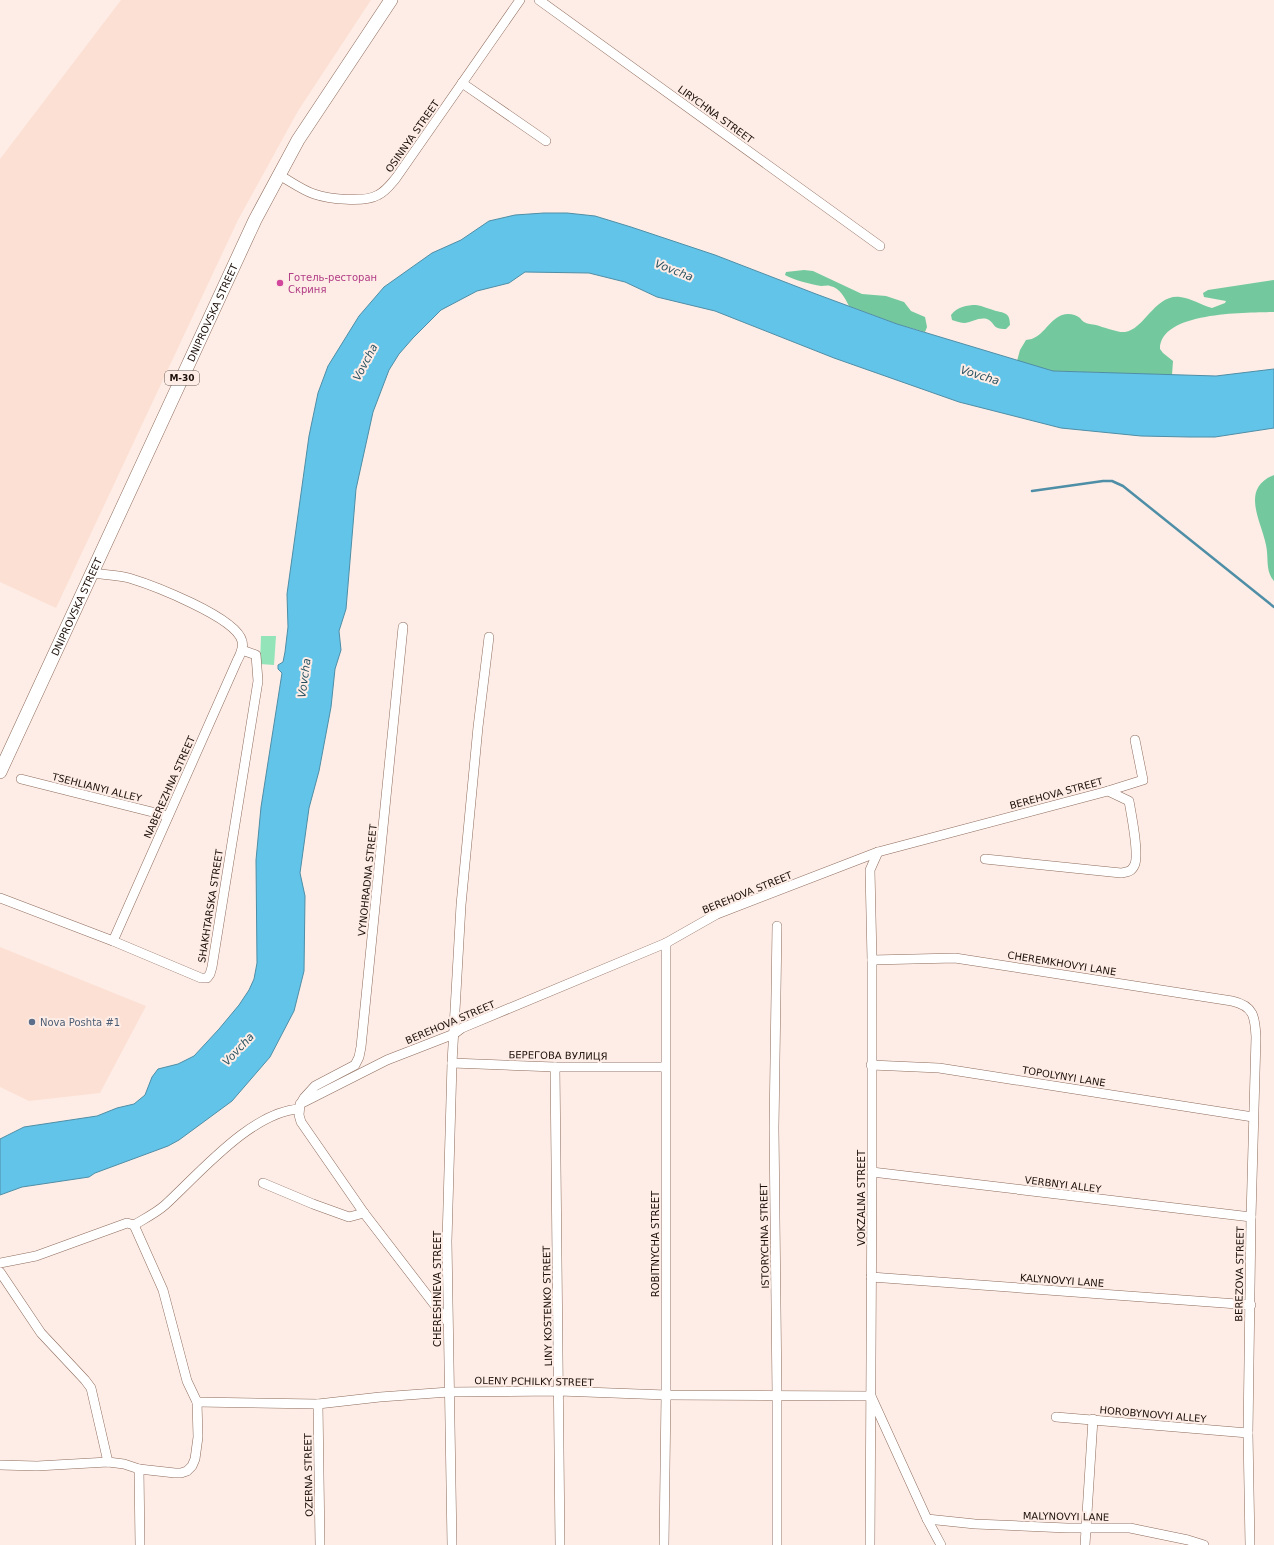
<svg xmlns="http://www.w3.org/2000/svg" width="1274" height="1545" font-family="'DejaVu Sans',sans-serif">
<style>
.built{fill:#fde0d4}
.green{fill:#93e4b9}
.forest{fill:#73c99d}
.water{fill:#63c4ea;stroke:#4e8ea6}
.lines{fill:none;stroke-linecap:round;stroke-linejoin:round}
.stream{stroke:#4e8ea6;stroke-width:2.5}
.minor-casing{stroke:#8d6b5c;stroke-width:10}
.highway-casing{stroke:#8d6b5c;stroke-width:14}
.minor{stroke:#fff;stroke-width:9}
.highway{stroke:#fff;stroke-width:13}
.hotel-dot{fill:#d1479c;stroke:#fdede6;stroke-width:1.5}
.service-dot{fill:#5c6f8a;stroke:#fdede6;stroke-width:1.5}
.labels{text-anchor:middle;stroke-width:4;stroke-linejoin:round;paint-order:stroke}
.shield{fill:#fdede6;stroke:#60524b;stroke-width:1}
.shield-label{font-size:9px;font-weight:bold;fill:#1c0f09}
.street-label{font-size:10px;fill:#1c0f09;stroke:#fdede6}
.hotel-label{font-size:10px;fill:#b23c85;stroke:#fdede6;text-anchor:start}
.service-label{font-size:10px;fill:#4e5e75;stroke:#fdede6;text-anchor:start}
.water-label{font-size:11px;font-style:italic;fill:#285262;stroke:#fdede6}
</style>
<rect width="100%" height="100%" fill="#fdede6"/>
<g class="built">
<polygon points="121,0 371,0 298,111 238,220 56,608 0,582 0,159"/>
<polygon points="0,947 146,1006 100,1093 29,1101 0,1087"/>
</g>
<polygon class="green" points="261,636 276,636 274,665 260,664"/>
<g class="forest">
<path d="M804,270L813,271L862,294L886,296L904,302L911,311L925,317L927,327L925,332L897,324L849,306C845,298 840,288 830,286C828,285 824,286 821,286C811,284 793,280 785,275L786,272Z"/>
<path d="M1274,280V312C1248,313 1160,311 1160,349L1163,353L1173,361L1172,375L1053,371L1017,361L1020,350L1026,340C1043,339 1047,321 1062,315C1068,313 1075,314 1080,318C1081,319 1082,321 1084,322C1087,324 1092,324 1096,325C1103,327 1119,333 1125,332C1144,330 1155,294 1180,297C1191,298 1201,305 1212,308L1225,303L1226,301L1204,297L1203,293L1208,290Z"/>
<path d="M976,305C983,306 989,309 996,311C1005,313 1010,313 1010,325L1006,329C991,329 996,323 987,319C979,317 972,322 965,323C961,323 956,321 952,320L951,315C957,307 967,305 976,305Z"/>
<path d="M1274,475V581C1265,571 1269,559 1266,545C1261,520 1240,489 1274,475Z"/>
</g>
<polygon class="water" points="544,213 567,213 595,216 631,227 715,255 816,294 897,324 1053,371 1216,376 1274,369 1274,428 1215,437 1189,437 1141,436 1061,428 959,402 834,358 715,311 657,297 625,282 589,273 525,272 509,283 477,291 441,310 413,338 399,354 389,370 373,412 356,489 346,609 339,631 341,650 335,669 331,707 319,771 309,808 300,873 305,896 304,971 294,1011 270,1057 232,1101 179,1140 168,1146 95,1173 89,1177 22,1187 0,1195 0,1139 24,1127 97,1116 117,1108 134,1104 145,1095 152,1077 158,1069 178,1064 194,1056 219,1029 239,1005 249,990 254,979 257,963 256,860 261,807 282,673 278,669 278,665 283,662 285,652 288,627 287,594 309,436 318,393 328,366 359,316 384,287 432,253 461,240 489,221 515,215"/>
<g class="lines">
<polyline class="stream" points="1032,491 1103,481 1112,481 1123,486 1274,607"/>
<defs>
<g id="minor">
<polyline points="539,0 880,246"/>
<polyline points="462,83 546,141"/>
<path d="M279,175C290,181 302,190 314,194C329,199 364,203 378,195C386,191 390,185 396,178L520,0"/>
<path d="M93,573C105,575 117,575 129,578C152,585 236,617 242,641C244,648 240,655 237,661L113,941"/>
<polyline points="21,779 168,816"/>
<path d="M985,859L1121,873C1127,872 1131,872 1134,866C1140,857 1131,813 1129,801L1108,791"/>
<polyline points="0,898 113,941 201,978 207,978 210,974 212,967 258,681 256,655 242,650"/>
<polyline points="777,926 774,1128 777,1395 777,1545"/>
<path d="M872,960L955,958L1232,1001C1254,1006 1255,1017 1256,1037L1251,1217L1248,1433L1250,1545"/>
<polyline points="452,1063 555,1067 665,1067"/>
<polyline points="871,1065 939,1068 1253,1117"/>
<polyline points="555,1067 560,1545"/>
<polyline points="301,1103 304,1098 315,1086 355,1065 359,1057 361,1047 403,627"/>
<polyline points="872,1172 1251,1217"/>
<polyline points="263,1183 313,1204 349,1217 364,1213"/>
<polyline points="134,1225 163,1290 187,1381 197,1402 198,1437 195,1459 192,1466 187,1471 181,1473 175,1473 139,1469 140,1545"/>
<path d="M134,1225C144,1219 156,1213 165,1205C199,1174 251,1112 299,1109"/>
<polyline points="0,1263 36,1256 127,1223 134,1225"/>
<polyline points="0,1272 41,1333 85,1380 91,1388 108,1462"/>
<polyline points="871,1277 1251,1305"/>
<polyline points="447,1321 364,1213 301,1122 299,1115 300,1104 387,1060 454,1034 462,1028 666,943 717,914 878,852 1108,791 1143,780 1135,740"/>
<polyline points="197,1402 318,1404 380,1397 449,1392 559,1391 666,1395 871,1396 927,1519 941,1545"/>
<polyline points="318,1404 320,1545"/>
<polyline points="1056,1417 1248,1433"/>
<polyline points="0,1465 37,1466 108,1462 124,1464 139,1469"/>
<polyline points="927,1519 975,1524 1067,1528 1130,1528 1188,1540 1204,1545"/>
<polyline points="452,1545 447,1241 452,1063 461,905 478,727 489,637"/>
<polyline points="664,1545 666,1395 666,943"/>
<polyline points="870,1545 872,1172 872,960 870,870 878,852"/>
<polyline points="1085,1545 1093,1419"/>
</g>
<g id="highway">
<path id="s1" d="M0,772L255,220L298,140L391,0"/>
</g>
</defs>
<use href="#minor" class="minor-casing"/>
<use href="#highway" class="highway-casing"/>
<use href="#minor" class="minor"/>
<use href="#highway" class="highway"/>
</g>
<circle class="hotel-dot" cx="280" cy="283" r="4"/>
<circle class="service-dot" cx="32" cy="1022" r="4"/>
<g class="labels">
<rect class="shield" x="165" y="371" width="34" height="14" rx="3"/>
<g class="shield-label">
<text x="182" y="381">М-30</text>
</g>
<g class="street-label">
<text transform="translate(716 114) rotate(36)" y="4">LIRYCHNA STREET</text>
<text transform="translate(412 136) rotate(-55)" y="4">OSINNYA STREET</text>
<text dy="4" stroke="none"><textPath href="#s1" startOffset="506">DNIPROVSKA STREET</textPath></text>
<text dy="4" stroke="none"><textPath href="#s1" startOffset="182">DNIPROVSKA STREET</textPath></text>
<text transform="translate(97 787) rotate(14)" y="4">TSEHLIANYI ALLEY</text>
<text transform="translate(169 787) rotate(-66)" y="4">NABEREZHNA STREET</text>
<text transform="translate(1056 793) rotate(-15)" y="4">BEREHOVA STREET</text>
<text transform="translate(367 880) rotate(-84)" y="4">VYNOHRADNA STREET</text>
<text transform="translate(747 892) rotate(-22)" y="4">BEREHOVA STREET</text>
<text transform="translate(210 906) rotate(-81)" y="4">SHAKHTARSKA STREET</text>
<text transform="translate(1062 963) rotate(9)" y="4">CHEREMKHOVYI LANE</text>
<text transform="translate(450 1022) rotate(-23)" y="4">BEREHOVA STREET</text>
<text transform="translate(558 1055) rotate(1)" y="4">БЕРЕГОВА ВУЛИЦЯ</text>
<text transform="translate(1064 1076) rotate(9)" y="4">TOPOLYNYI LANE</text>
<text transform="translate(1063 1184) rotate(7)" y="4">VERBNYI ALLEY</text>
<text transform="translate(861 1198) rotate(-90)" y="4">VOKZALNA STREET</text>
<text transform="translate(764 1236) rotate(-91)" y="4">ISTORYCHNA STREET</text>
<text transform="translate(655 1244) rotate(-90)" y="4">ROBITNYCHA STREET</text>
<text transform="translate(1239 1274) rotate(-89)" y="4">BEREZOVA STREET</text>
<text transform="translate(1062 1280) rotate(4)" y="4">KALYNOVYI LANE</text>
<text transform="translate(437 1289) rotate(-90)" y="4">CHERESHNEVA STREET</text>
<text transform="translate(547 1306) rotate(-91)" y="4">LINY KOSTENKO STREET</text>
<text transform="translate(534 1381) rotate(1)" y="4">OLENY PCHILKY STREET</text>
<text transform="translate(1153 1414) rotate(5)" y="4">HOROBYNOVYI ALLEY</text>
<text transform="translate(308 1475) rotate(-91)" y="4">OZERNA STREET</text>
<text transform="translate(1066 1516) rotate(1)" y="4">MALYNOVYI LANE</text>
</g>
<g class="hotel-label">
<text x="288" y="281">Готель-ресторан<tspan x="288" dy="12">Скриня</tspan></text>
</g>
<g class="service-label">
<text x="40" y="1026">Nova Poshta #1</text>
</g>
<g class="water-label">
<text transform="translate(674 270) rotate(21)" y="4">Vovcha</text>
<text transform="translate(365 362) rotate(-62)" y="4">Vovcha</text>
<text transform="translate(980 375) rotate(17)" y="4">Vovcha</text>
<text transform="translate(304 678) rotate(-82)" y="4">Vovcha</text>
<text transform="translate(238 1049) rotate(-47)" y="4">Vovcha</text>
</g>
</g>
</svg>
